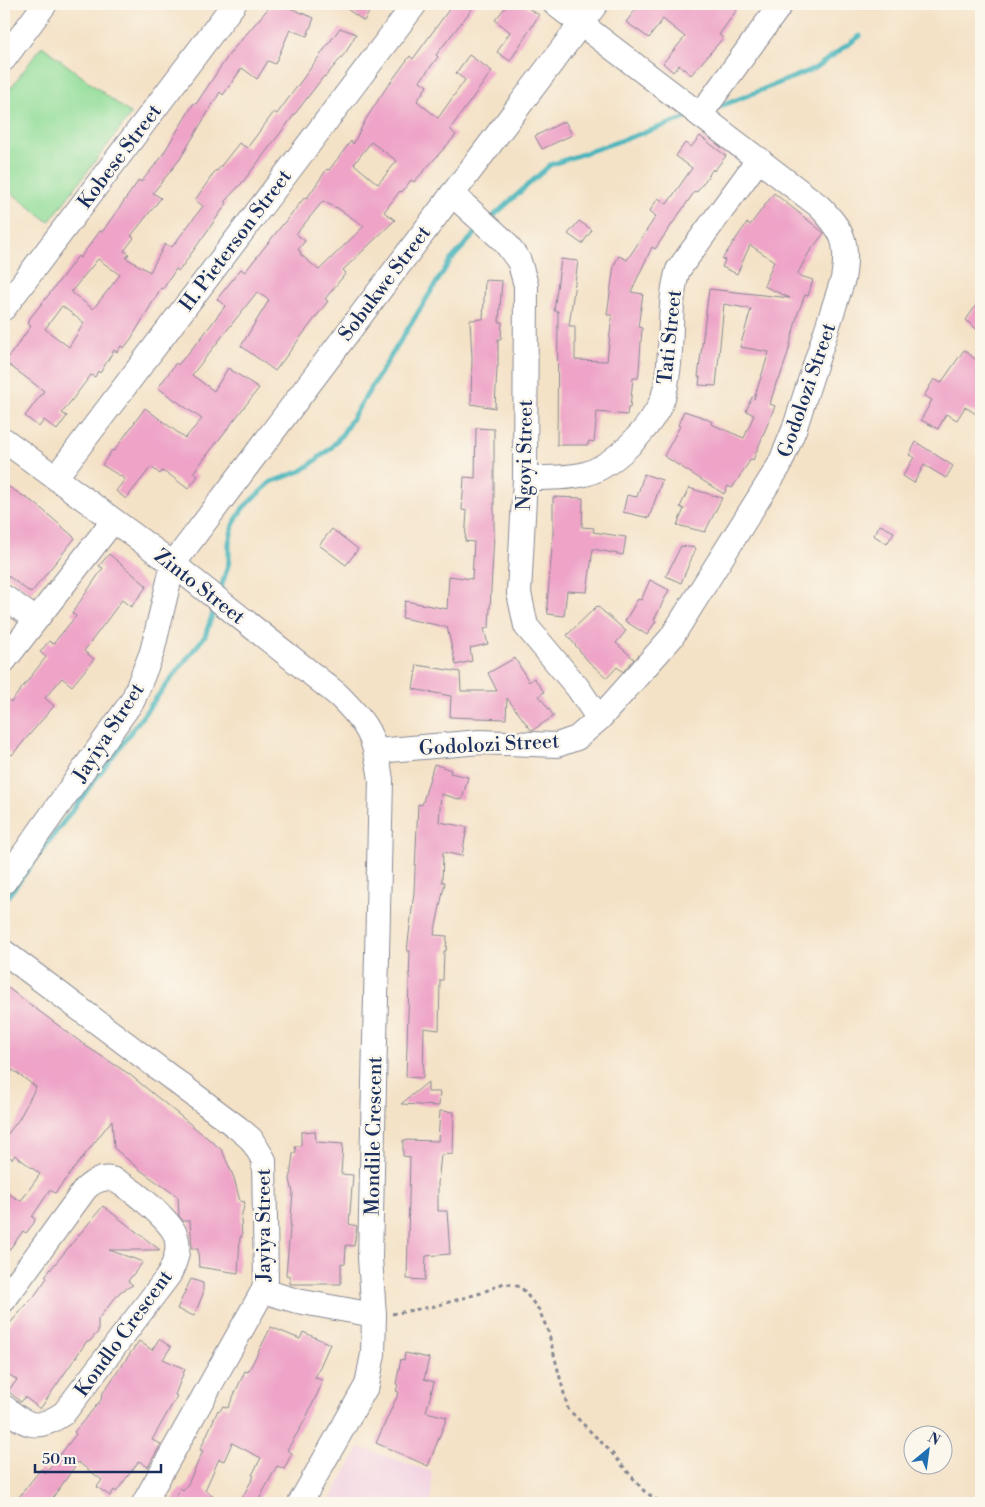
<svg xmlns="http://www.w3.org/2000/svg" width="985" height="1507" font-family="'Libre Bodoni',serif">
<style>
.built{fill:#f2cfe1}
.green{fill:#91dd99;stroke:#56867c}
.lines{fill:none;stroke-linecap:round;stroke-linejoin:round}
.stream{stroke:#44b4bb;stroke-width:5}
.building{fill:#eea3c7;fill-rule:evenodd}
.minor-casing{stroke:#888892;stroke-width:26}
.path{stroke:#888892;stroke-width:3;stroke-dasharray:4 4;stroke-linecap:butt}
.minor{stroke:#fff;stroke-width:24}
.labels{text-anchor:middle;stroke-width:5;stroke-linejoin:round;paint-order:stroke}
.street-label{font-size:20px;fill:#1b2f5e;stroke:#fbf7ec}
</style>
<rect width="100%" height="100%" fill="#fbf7ec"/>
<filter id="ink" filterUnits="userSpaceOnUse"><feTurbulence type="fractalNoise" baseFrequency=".02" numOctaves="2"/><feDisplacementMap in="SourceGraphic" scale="10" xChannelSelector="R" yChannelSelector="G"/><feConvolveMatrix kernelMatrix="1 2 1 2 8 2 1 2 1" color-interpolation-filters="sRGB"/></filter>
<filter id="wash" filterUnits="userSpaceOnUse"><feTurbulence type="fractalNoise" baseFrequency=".0096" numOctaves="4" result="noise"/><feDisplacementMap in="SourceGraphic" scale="20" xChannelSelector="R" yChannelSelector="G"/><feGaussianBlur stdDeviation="1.12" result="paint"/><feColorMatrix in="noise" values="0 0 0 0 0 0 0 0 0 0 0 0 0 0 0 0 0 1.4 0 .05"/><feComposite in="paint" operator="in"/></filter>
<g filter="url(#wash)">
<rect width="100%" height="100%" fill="#f4e2c7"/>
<polygon class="built" points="360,1447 432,1472 431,1503 328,1503"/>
<polygon class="green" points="42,46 131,114 49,222 4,187 4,97"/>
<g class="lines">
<g class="stream">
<polyline points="716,108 814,69 860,36"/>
<polyline points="489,220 550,165 692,116"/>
<polyline points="220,591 229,562 229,543 233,525 243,508 271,482 301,471 310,465 331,448 343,433 450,261 481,227"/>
<polyline points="5,900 169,681 205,636 215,607"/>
</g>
</g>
<g id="blocks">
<g class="building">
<path d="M272,4H293L290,8L314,18L307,36L290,30L275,64L268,61L257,79L242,68L223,95L220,92L180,159L153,193L161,198L131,236L134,238L124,251L129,254L126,258L150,272L165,244L172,247L203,206L195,200L216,170L217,171L239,143L247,148L274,112L277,114L340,28L356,34L346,52L325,77L324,76L242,183L225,201L227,203L179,271L176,269L163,289L161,288L131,339L124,348L121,346L117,352L114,350L100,373L98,371L95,377L91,375L62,413L67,416L57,430L44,420L39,427L25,416L44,391L5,362L31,326L28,324L30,318L47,297L78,256L80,258L100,231L102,232L139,180L141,182L160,159L194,103L196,104L230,53ZM98,259L120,275L93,309L71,292ZM62,306L84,323L69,347L45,329Z"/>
<polygon points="340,4 374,4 364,21"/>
<path d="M453,4H476L436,55L438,57L420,81L427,86L417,101L438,118L465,80L456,73L469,55L492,71L450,129L456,135L414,182L411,180L402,192L400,191L384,212L395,220L343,270L346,273L325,299L328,301L275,371L241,346L269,300L257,292L192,375L214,391L228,368L259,388L193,473L198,476L188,489L170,475L162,471L160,474L151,467L126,499L116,491L125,479L102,465L112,450L114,451L145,408L185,438L202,419L158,388L176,363L178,365L201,338L225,306L217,299L241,269L245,272L283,224L305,197L307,198L327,169L329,170L351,141L353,144L366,119L384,91L410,56L413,59ZM371,142L397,161L378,184L354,164ZM323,201L336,208V207L364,226L319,270L300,254L301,252L298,250L305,241L296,234Z"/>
<polygon points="508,4 522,4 539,15 510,61 497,52 510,32 495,20"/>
<polygon points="640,4 741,4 719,35 723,38 691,75 679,65 673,72 663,63 685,37 663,19 649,38 626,22"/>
<polygon points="565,121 572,135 542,149 535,136"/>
<polygon points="700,136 726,156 714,171 713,169 697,192 695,191 655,249 652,247 631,292 643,294 638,327 642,328 639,371 638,378 633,378 630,408 628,408 627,415 597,412 594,442 589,441 588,445 557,445 558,311 554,311 561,259 578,261 569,326 575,326 575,360 607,361 612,315 607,315 614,265 619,256 627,260 656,216 650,211 658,198 667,204 692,168 676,156 685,143 691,147"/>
<polygon points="774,193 824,233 808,254 797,275 813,280 808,296 805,295 798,313 787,356 779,380 777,380 770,404 775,406 753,460 751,459 732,488 728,486 724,494 664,456 680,426 678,425 684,411 705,418 712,422 711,424 744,438 754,415 746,411 752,397 754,399 769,352 740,347 751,309 724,304 716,386 699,385 700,377 698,377 709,289 790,298 764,286 774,261 750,245 737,274 722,267 725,260 722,259 747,223 750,225"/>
<polygon points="579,221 592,230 582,244 568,234"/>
<polygon points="485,280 502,281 499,322 502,322 501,339 498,339 498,367 497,367 495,408 471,404 472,358 470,320 483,319"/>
<polygon points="981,298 981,333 966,320"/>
<polygon points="964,350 981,364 981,417 965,407 957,420 946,414 938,429 921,420 932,400 924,396 934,379 941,383"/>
<polygon points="476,428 494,429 494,535 489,627 484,629 488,644 470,648 472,661 456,665 447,627 402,618 405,601 447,609 449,576 472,579 474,542 465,541 467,511 462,510 464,477 475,478"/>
<polygon points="916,442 953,466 946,478 924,465 914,483 903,476 914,457 909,455"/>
<polygon points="644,474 662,480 649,518 623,512 627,495 637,497"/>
<polygon points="4,484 36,504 75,538 31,593 4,573"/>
<polygon points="689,488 722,498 705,532 677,525 684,509 680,507"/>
<polygon points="553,497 583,498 582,527 594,528 593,532 626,537 623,555 593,549 587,592 567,591 564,616 548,614 547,606 553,536"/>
<polygon points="880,525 894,532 887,544 873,535"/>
<polygon points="332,529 358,549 346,565 319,545"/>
<polygon points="681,546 696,548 681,583 666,576"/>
<polygon points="109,554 147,586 131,607 122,600 84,651 94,659 72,686 62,678 45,698 54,706 12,755 4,748 4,696 11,702 46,657 40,652 49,641 53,644 76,616 72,613 103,568 99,566"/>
<polygon points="650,580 669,590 654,620 656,621 647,635 625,621 638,599 641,600"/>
<polygon points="597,606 626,631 616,643 634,659 623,672 617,667 607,678 588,661 567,635"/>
<polygon points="515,658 529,682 534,678 544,692 539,696 554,716 533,730 531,730 507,698 506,719 450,717 451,696 413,689 417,665 460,672 461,691 497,691 488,673"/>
<polygon points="434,764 451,770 450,773 468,777 462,800 441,794 439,822 467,827 462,856 443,852 442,882 445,882 434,935 447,936 446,951 444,951 443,980 440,980 439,1030 424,1028 423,1078 406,1077 410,951 407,951 414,892 418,804 422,805"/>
<polygon points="4,985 86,1046 129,1074 222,1150 234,1178 240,1201 245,1202 241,1218 242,1237 240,1237 238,1273 199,1267 198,1249 192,1249 190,1221 183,1221 179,1216 178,1197 140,1170 114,1148 112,1120 55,1193 50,1190 32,1217 35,1219 34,1223 26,1233 23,1231 4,1257 4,1191 21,1201 40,1174 15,1155 12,1159 4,1152 4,1139 19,1119 36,1087 13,1070 4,1083"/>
<polygon points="428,1082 428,1092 440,1092 439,1106 401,1104"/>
<polygon points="440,1111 454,1112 453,1154 441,1155 438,1183 438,1211 447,1211 450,1254 426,1256 425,1280 407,1279 410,1157 403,1156 403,1140 438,1141"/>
<polygon points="315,1131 316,1142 343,1144 341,1174 353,1175 349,1224 357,1226 354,1246 346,1245 345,1264 341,1263 341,1284 290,1284 290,1276 286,1275 293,1193 290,1179 293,1154 296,1152 295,1146 301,1146 301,1132"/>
<polygon points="103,1206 160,1250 109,1250 143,1262 128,1281 133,1285 120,1292 98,1319 98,1332 89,1342 87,1341 40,1409 25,1397 21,1402 8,1391 17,1380 4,1371 4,1330 35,1295 47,1278 45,1276"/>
<polygon points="191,1279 203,1283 203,1294 194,1316 177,1309"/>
<polygon points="271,1327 300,1339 303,1332 330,1344 315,1378 322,1380 320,1388 304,1422 287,1450 292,1453 284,1469 277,1466 257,1503 239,1503 254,1476 252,1475 261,1458 232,1443 224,1461 219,1459 205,1490 224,1503 171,1503 180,1488 183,1490 188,1484 203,1451 200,1450 218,1410 220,1411 223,1406 228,1408 245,1371 248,1372"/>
<polygon points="159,1339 171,1347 163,1359 185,1369 175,1395 177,1396 152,1440 161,1444 148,1467 139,1461 116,1492 114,1490 110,1496 97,1487 102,1480 78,1462 49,1503 14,1503 41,1469 46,1473 73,1438 76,1434 74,1432 101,1400 102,1394 139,1341 152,1350"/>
<polygon points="405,1353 429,1358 424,1379 434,1382 426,1412 447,1417 428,1466 376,1443 399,1392 396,1391 398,1385 396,1384 401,1359 404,1360"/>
</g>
</g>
</g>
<g filter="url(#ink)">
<use href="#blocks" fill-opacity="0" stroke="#888892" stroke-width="1"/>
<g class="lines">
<defs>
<g id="minor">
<polyline points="4,59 45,4"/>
<polyline points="700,115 781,4"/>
<polyline points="452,194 504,241 519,261 526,285 525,479 519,593 526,626 578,688 599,719"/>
<polyline points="4,308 234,4"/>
<path d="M4,440L173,564L337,694C368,724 375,737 381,780L370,1258L374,1315L373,1354L367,1385L300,1503"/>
<polyline points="56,477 415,4"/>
<path d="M525,479C544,477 567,479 585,474C614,466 652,427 663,398C665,391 667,381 668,372C673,338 668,303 678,270L759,159"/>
<polyline points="4,597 35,619"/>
<polyline points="4,661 113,521"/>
<path d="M377,751L480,742L557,745L577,738L599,719L671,638L779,466L794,430L843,279C849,243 844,232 819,206L555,4"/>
<polyline points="4,882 133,700 152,652 173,564 596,4"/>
<polyline points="4,952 238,1128 251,1139 264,1160 266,1280 263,1291 144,1503"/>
<polyline points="263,1291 297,1301 374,1315"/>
<path d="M4,1300L86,1188C93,1182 101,1177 111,1179C125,1182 170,1220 175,1234C181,1248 175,1262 169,1275L64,1413C37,1431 28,1427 4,1407"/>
</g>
</defs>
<use href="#minor" class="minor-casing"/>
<polyline class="path" points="392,1314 435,1306 481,1293 504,1283 521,1287 539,1310 548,1331 568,1409 611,1452 644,1491 661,1503"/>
<use href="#minor" class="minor"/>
</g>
</g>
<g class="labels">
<g class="street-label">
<text transform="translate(119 156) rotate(-53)" y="7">Kobese Street</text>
<text transform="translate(235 240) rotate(-53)" y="7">H. Pieterson Street</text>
<text transform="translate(384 283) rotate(-53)" y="7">Sobukwe Street</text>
<text transform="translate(669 337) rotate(-84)" y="7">Tati Street</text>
<text transform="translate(806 390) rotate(-71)" y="7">Godolozi Street</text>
<text transform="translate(524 455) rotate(-89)" y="7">Ngoyi Street</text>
<text transform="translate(200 586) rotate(38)" y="7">Zinto Street</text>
<text transform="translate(108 732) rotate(-57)" y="7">Jayiya Street</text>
<text transform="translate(489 744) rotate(-3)" y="7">Godolozi Street</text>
<text transform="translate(373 1136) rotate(-89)" y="7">Mondile Crescent</text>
<text transform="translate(263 1225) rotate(-90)" y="7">Jayiya Street</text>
<text transform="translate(123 1333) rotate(-54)" y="7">Kondlo Crescent</text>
</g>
</g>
<rect width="985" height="1507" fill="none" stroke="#fbf7ec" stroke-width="20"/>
<g transform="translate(928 1450) rotate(29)"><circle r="24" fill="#fbf7ec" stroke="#a1a7b3"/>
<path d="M0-4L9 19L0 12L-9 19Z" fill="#1f6fb2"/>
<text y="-8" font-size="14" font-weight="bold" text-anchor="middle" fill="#1b2f5e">N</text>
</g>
<path d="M35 1464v8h126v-8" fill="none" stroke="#1b2f5e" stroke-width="2.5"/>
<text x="42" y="1464" font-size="15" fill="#1b2f5e" stroke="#fbf7ec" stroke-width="4" paint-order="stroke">50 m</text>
</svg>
